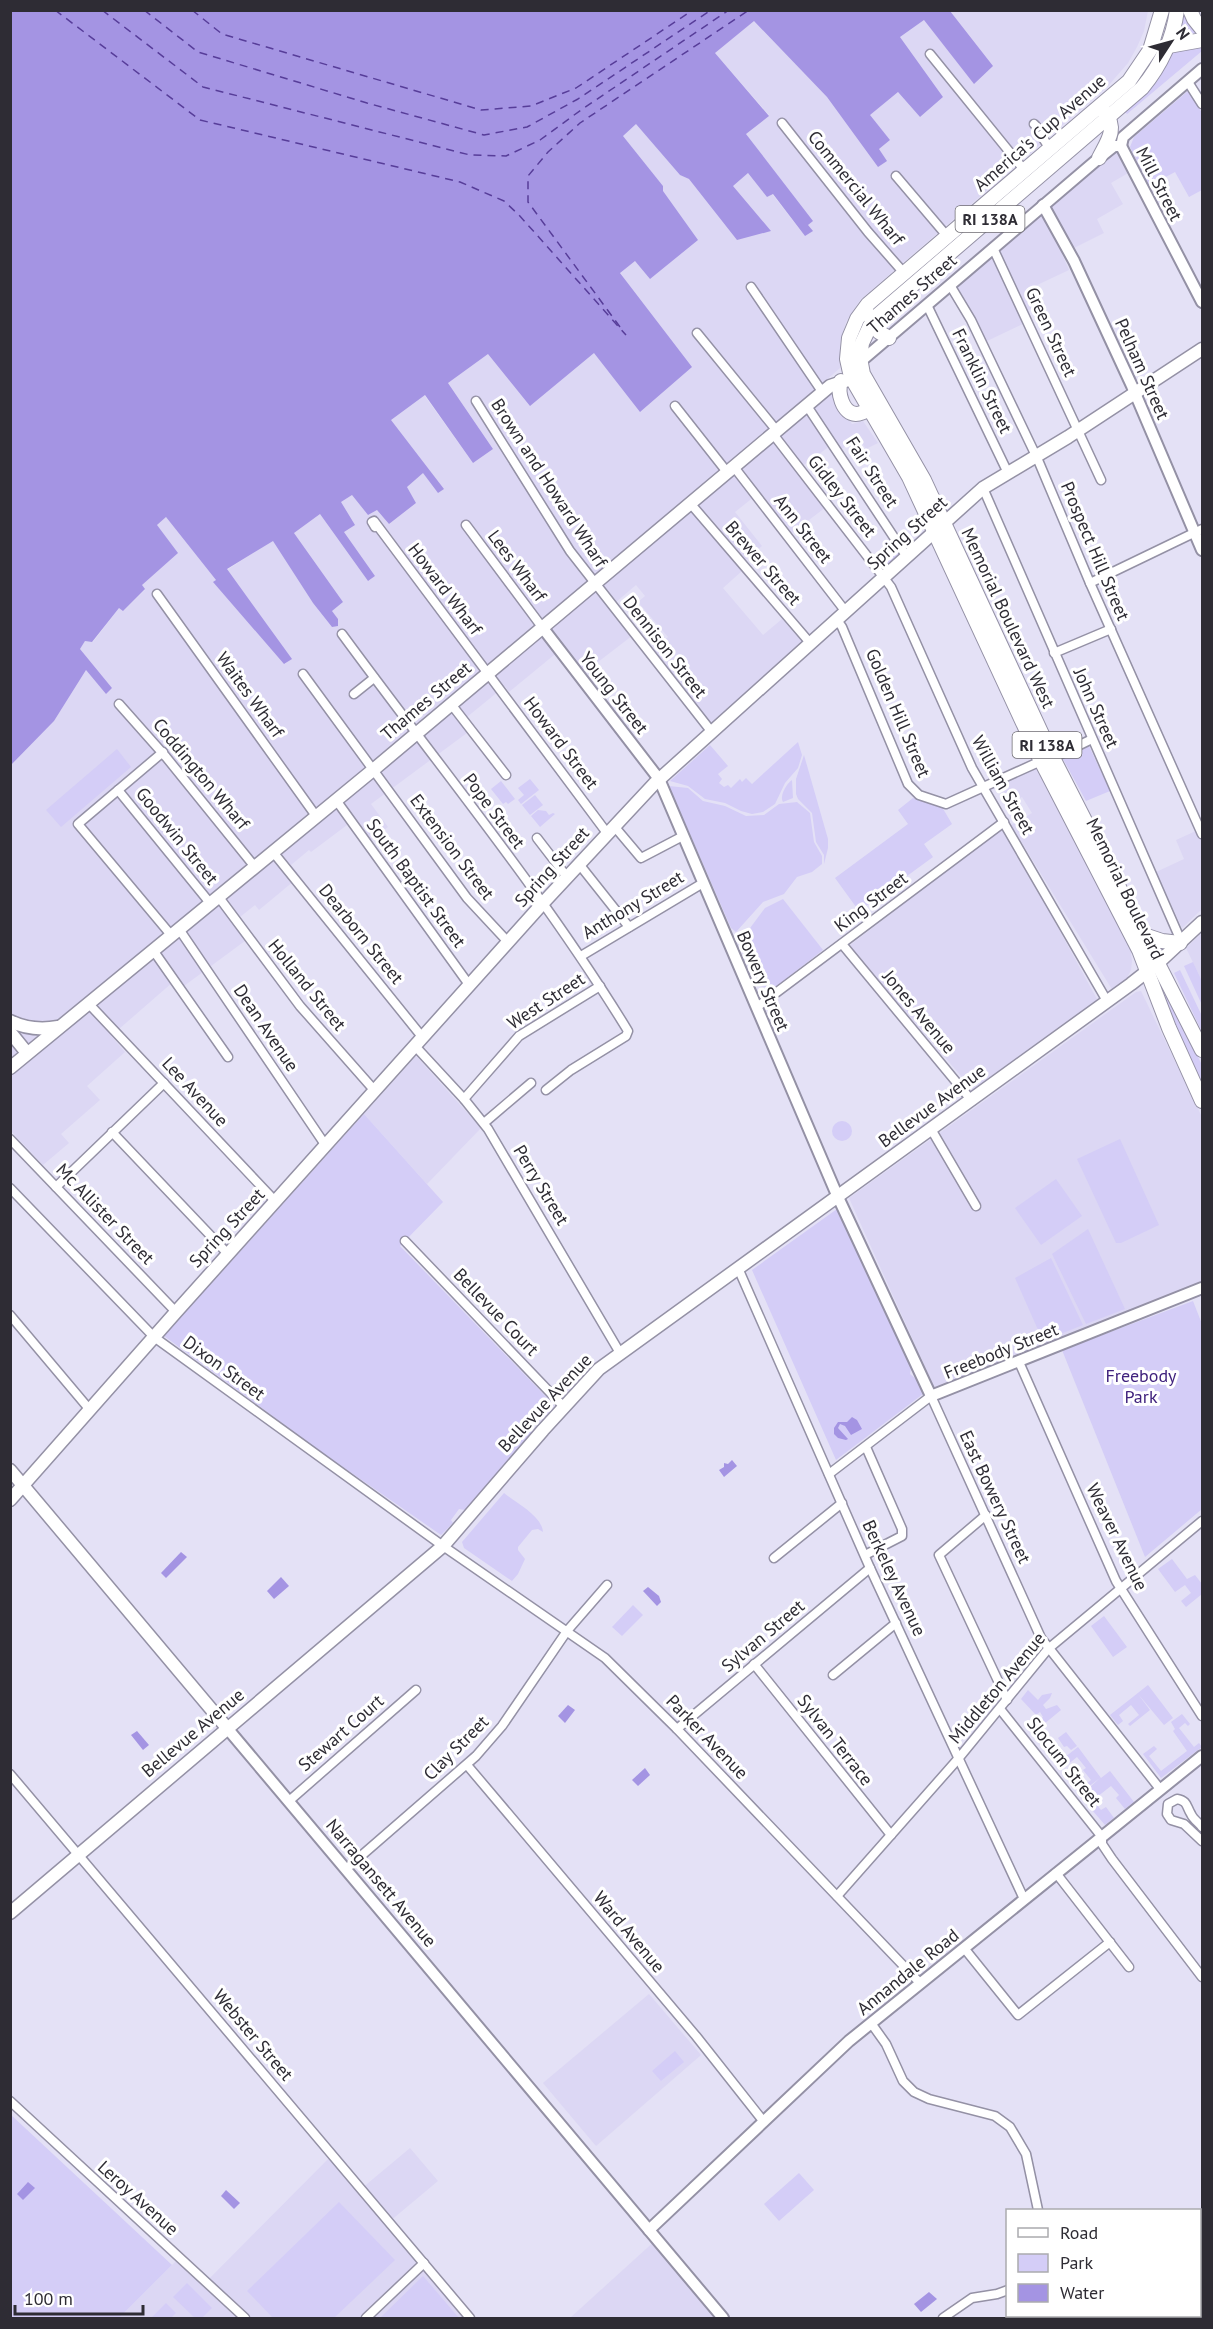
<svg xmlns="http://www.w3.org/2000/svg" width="1213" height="2329" font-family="'PT Sans',sans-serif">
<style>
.built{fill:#dcd7f4}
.green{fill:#d4cdf7}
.water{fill:#a494e3}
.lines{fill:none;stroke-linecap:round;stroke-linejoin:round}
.ferry{stroke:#573d99;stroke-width:1.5;stroke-dasharray:8 6;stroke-linecap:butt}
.minor-casing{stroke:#9491a5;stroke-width:11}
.tertiary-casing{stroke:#9491a5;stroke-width:14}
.secondary-casing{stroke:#9491a5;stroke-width:15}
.primary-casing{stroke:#9491a5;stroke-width:16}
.minor{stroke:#fff;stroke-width:8}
.tertiary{stroke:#fff;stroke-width:10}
.secondary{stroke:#fff;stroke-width:12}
.primary{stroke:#fff;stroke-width:14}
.labels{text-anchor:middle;stroke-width:6;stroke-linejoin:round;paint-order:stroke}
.shield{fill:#fff;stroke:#6d6b71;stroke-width:1.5}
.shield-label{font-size:16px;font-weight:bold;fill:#2e2c34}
.street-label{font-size:18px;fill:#2e2c34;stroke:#fff}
.park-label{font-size:18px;fill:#40227d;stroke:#fff}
</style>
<rect width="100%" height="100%" fill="#e4e1f6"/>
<g class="built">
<polygon points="950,11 1148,11 1144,31 1137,47 1128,63 1108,86 860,300 846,322 840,343 840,368 824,382 852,424 863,421 878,443 866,449 859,438 835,453 830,446 797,470 826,507 792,533 760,492 735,512 762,546 738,566 742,571 723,588 763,635 782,619 803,643 711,726 653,651 668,637 638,602 645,596 636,585 615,603 637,632 585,672 565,646 509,692 505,686 467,717 475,727 371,804 388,827 371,840 355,819 311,852 309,850 291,865 300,876 259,910 255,905 240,917 253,935 184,986 173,982 111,1036 125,1052 87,1086 100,1100 61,1134 69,1143 43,1165 11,1131 11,765 54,721 86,670 106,694 112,688 80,649 85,641 93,642 119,608 124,610 145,590 141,585 157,525 166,517 216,580 214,583 285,664 291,659 227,570 273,540 313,603 332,627 338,619 332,611 343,602 294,533 320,514 368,581 375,576 344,532 341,502 352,495 368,515 377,510 389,524 416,503 407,487 423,472 437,493 390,419 424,395 473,463 493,449 448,383 488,354 633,292 620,272 635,261 650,279 663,186 623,136 636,123 680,175 689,179 733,185 748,173 767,197 772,194 805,236 808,225 812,221 746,134 769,115 714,52 754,20 827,97 879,167 879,149 890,140 869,115 898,92 920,117 943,97 900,37 924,20 962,28"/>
<polygon points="1117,148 1130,172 1111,183 1123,204 1097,219 1104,233 1062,254 1069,270 1035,286 1043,303 1027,311 1031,320 985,342 956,288"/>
<polygon points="1035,768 1038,769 1130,946 1132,961 1131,970 1126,980 1113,991 1011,825 1032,813 1022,797 1010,803 1000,785"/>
<polygon points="1003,827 1098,1001 974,1091 904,1010 902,1010 849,946"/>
<polygon points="1198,830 1202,840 1202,909 1182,928 1156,872 1184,859 1176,840"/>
<polygon points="1202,933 1202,981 1186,948"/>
<polygon points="1141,991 1202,1117 1202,1283 935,1389 849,1198 1136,992"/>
<polygon points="416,1056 481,1128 427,1184 364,1114"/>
<polygon points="649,1994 701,2055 596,2146 543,2083"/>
<polygon points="410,2148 438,2181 389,2222 470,2318 119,2318 179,2258 206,2282 332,2155 361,2189"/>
<polygon points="657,2239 723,2318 570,2318"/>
</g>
<g class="green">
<polygon points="1183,11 1187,11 1196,33 1178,35"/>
<polygon points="1202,43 1202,51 1127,114 1125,112 1147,92 1173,48"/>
<polygon points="1188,91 1202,113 1202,190 1189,197 1175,172 1149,186 1130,147 1134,137"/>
<polygon points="894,545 899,554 881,571 873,561"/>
<polygon points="798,742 802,755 798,768 785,783 775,804 763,812 752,814 741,811 725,803 705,799 688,786 670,781 710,745 728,766 718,774 722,779 719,783 724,787 728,785 731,788 740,779 742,782 746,778 752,784"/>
<polygon points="1089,746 1110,791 1086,801 1063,759"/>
<polygon points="117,749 131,767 61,827 46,810"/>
<polygon points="804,755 828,839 828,848 824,864 824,855 816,842 812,813 798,799 796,794 796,779"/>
<polygon points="530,779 539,790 521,804 518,800 524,795 518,788"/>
<path d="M792,780L793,798L783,802C779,796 787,783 792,780Z"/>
<polygon points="501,781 515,799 508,804 506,802 503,804 491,789"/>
<polygon points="669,786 688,788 703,801 725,806 746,816 764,815 779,804 797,802 810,813 814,842 822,856 822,864 812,872 797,877 784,894 763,902 736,932 731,928"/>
<polygon points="535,795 543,805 530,815 522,805"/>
<polygon points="913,798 942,807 952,824 924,844 933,857 859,911 835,878 908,824 898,810"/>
<polygon points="538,810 546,811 549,815 553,813 555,814 540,827 531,816"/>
<polygon points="783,899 823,950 773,989 757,985 739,943 765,908"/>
<polygon points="1193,962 1202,981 1202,1005 1184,966"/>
<polygon points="1180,970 1202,1016 1202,1032 1174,973"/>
<polygon points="1164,988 1202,1065 1202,1090 1159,991"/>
<polygon points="364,1114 443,1202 400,1246 554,1405 543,1420 539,1418 530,1430 532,1434 465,1510 459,1509 451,1520 453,1523 441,1535 320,1451 164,1336"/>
<circle cx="842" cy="1131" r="10"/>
<polygon points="1120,1139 1159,1225 1121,1243 1116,1243 1077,1159"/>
<polygon points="1056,1179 1082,1216 1041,1245 1015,1208"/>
<polygon points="837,1209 911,1368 910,1374 916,1379 923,1394 836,1460 752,1270"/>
<polygon points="1088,1229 1125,1309 1086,1324 1052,1254"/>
<polygon points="1051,1258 1083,1325 1043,1341 1015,1278"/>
<polygon points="1193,1301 1202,1324 1202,1509 1145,1557 1062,1350"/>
<path d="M504,1493C516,1503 542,1516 543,1532L538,1529L532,1530L518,1547V1550L525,1559L518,1574L512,1581L464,1548L462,1542Z"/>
<polygon points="1172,1559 1187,1579 1195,1575 1202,1584 1202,1594 1186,1607 1181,1601 1191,1593 1185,1585 1175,1592 1158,1569"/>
<polygon points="633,1605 643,1615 622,1636 612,1627"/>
<polygon points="1104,1616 1127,1647 1113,1657 1091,1626"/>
<polygon points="1148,1685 1173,1718 1164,1725 1138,1694 1150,1710 1130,1726 1128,1724 1139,1715 1131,1705 1119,1715 1123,1721 1118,1725 1110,1715"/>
<polygon points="1028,1690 1038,1700 1042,1695 1052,1693 1050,1698 1043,1705 1046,1709 1057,1705 1061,1710 1044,1724 1040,1719 1043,1717 1040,1712 1036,1715 1021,1699"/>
<polygon points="1182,1714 1190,1724 1188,1726 1185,1723 1179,1728 1194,1747 1199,1743 1202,1747 1161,1778 1143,1754 1154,1746 1157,1749 1149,1756 1161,1771 1187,1751 1173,1731 1175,1729 1171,1722"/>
<polygon points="1066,1732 1077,1746 1071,1750 1067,1746 1064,1747 1058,1738"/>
<polygon points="1078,1747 1101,1778 1110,1771 1134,1802 1125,1809 1116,1798 1119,1795 1111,1786 1093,1800 1101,1810 1106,1807 1114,1818 1105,1825 1080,1796 1100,1778 1079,1794 1070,1782 1072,1780 1080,1789 1091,1780 1083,1770 1086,1768 1077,1757 1061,1770 1056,1764"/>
<polygon points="675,2051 684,2062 661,2081 652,2071"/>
<polygon points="10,2114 172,2265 119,2318 11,2318"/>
<polygon points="799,2173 814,2190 779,2221 764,2204"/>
<polygon points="339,2202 395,2260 334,2318 273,2318 247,2291"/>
<polygon points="423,2276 459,2318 380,2318"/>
<polygon points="187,2283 212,2308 202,2318 195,2318 173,2297"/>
<polygon points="166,2303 176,2313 171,2318 151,2318"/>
</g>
<g class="water">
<polygon points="11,10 950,11 993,66 974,84 924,20 900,37 943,97 920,117 898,92 870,115 890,140 879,149 887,161 878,167 827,97 754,21 715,53 769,116 746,134 813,221 808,225 813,231 805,236 773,194 767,197 748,173 733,186 771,231 737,240 689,179 680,175 636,124 623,136 663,186 663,191 698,240 650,279 635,261 620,273 692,367 640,412 594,353 530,406 488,354 448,383 493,449 473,463 425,395 391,420 444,489 438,493 423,473 407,487 416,503 389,524 377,510 368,515 352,495 341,502 355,525 344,532 375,576 368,581 320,514 294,533 343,602 332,611 338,619 338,626 332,627 313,603 273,541 227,569 292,659 284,664 213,582 216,580 166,517 157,525 178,553 142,585 145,589 123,611 119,608 92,642 85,641 80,649 112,688 106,694 86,670 54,721 11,765"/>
<polygon points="852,1417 857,1420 862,1429 851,1435 845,1426 840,1424 838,1428 848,1439 846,1440 838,1438 834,1434 834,1428 838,1422 847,1422"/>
<polygon points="732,1460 737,1466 724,1477 719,1470 724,1467 724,1463 728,1464"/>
<polygon points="181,1552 187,1557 166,1578 161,1573"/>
<polygon points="281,1577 289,1586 274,1599 267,1591"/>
<polygon points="648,1587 659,1596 661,1602 657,1606 643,1591"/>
<polygon points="568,1705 575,1710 565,1723 558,1716"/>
<polygon points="137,1731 149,1745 143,1750 131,1735"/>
<polygon points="645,1768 650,1775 638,1786 632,1780"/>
<polygon points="28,2182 35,2188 23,2200 17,2194"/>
<polygon points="226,2190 240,2203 234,2209 221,2196"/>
<polygon points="929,2292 937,2299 921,2312 914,2304"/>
</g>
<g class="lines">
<g class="ferry">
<polyline points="55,10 200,120 460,182 504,201 519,215 626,335"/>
<polyline points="102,10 203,87 470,155 506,156 540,140 581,110 729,10"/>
<polyline points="144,10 198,52 367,103 484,135 527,127 578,99 711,10"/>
<polyline points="192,10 222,34 481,110 531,106 576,88 693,10"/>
<polyline points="620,327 528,202 528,176 548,152 580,123 749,10"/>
</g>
<defs>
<g id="minor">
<polyline points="930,54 1025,171"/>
<polyline points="1188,82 1202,104"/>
<polyline points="782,123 868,232 904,273"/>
<polyline points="1034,124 1036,126"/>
<polyline points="1041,135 1050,149"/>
<polyline points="896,176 947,236"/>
<polyline points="993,248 1101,480"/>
<polyline points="950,285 971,320 1038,460 1090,583 1202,834"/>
<polyline points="751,287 823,393"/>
<polyline points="927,305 1007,471"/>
<polyline points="697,333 777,431"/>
<polyline points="476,401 570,551 711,731"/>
<polyline points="675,406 727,472"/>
<polyline points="807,406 907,557"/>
<polyline points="773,434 891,587 972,768 1107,1001"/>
<polyline points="734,467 846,612"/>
<polyline points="983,488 1181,941"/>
<polyline points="690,503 811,644"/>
<polyline points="377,525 375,527 372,522 374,521 607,833"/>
<polyline points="466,525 542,627"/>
<polyline points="1090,583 1202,529"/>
<polyline points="157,594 316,816"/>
<polyline points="837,620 842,627 908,784 919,795 946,804 1041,761"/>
<path d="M342,634C438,765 543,892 628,1031L626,1036L571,1070L546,1090"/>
<polyline points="1054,653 1111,629"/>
<polyline points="303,674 467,898 508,942"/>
<polyline points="354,694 374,678"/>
<polyline points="119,704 166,757 255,867"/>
<polyline points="451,704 506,775"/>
<polyline points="163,752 78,824 171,935"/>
<polyline points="1053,758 1092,739"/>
<polyline points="118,790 210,903"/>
<polyline points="336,800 470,986"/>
<polyline points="614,826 641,858 683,836"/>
<polyline points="537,838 567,877"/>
<polyline points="273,852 423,1038"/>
<polyline points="579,864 629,927"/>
<polyline points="218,896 300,1006 375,1091"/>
<polyline points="179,929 326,1146"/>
<polyline points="842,944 972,1101"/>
<polyline points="153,950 228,1057"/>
<polyline points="581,956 703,883"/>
<polyline points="89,1004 276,1202"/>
<polyline points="757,1007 1004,822"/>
<polyline points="415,1046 464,1099 488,1129 620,1353"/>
<polyline points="464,1099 519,1036 600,986"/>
<polyline points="484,1123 531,1083"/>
<polyline points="931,1129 976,1206"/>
<polyline points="112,1132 228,1254"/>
<polyline points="10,1139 176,1312"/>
<polyline points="56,1187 164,1083"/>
<polyline points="10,1188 154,1337 443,1546 605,1658 677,1729 920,1983"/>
<polyline points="405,1241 564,1407"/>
<polyline points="738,1268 870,1568 1024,1899"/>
<polyline points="10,1315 90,1410"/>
<polyline points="1019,1362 1116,1581 1202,1716"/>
<polyline points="829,1474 931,1396 1041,1638 1160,1789"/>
<polyline points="986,1515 939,1555 1007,1700"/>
<polyline points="865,1555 902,1536 902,1529 866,1447"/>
<polyline points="774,1558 842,1503"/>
<polyline points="754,1664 891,1835"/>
<polyline points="833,1675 896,1623"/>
<polyline points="1000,1709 1102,1837 1102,1844 1112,1859 1202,1977"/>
<polyline points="677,1729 870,1568"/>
<polyline points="467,1765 696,2036 764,2122"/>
<polyline points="10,1774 470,2318"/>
<polyline points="289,1801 416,1690"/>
<path d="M1202,1827C1199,1823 1193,1819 1191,1814C1186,1806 1188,1801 1177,1799L1168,1804L1167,1814L1171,1820L1184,1824L1202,1841"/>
<polyline points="346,1869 476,1756 502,1726 567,1631 607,1585"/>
<polyline points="1056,1873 1129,1967"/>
<polyline points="837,1896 958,1759 1048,1649 1202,1521"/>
<polyline points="964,1948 1018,2015 1110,1942"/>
<polyline points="871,2023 886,2044 903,2081 914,2092 929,2099 995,2116 1010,2127 1026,2154 1038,2210"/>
<polyline points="10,2101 245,2318"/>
<polyline points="366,2318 424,2263"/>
<polyline points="943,2318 972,2298 997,2294 1008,2290"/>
</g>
<g id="tertiary">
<polyline points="1121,146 1202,302"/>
<polyline points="1121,146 1123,137 1202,69"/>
<polyline points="1043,205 1074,261 1132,386 1202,550"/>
<polyline points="860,362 1099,158 1114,146 1121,146"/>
<polyline points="542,627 659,779 837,1195 931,1396 1202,1288"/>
<polyline points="227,1728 723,2318"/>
<polyline points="649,2230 849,2041 1202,1756"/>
</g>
<g id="secondary">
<path d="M10,1021C26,1029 41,1030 58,1027"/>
<polyline points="10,1032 27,1053"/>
<polyline points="10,1068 373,770 830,386 848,380"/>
<polyline points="10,1470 227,1728"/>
<polyline points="10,1500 176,1312 543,903 654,784 983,488 1068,437 1202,349"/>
<polyline points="10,1913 443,1546 543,1430 599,1369 1131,984 1159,962 1202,922"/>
</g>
<g id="primary">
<polyline points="1162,10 1150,50 1129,81 868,304 857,319 849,338 847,359 851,377 909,477 1037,753 1139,950 1169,1028 1202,1101"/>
<path d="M1177,10C1173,40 1161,65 1142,88L879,314L870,326L862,343L860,358L863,374L924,480L1053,758L1202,1050"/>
<polyline points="1190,10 1194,19 1202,29"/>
<polyline points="1163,47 1202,40"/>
<path d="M1099,158C1107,142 1118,129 1105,113"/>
<polyline points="869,315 879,332 889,338"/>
<path d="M841,381C837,392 842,413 856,414C863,414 869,409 874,406"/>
<polyline points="1144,935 1162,941 1180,943"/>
</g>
</defs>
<use href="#minor" class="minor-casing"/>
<use href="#tertiary" class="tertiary-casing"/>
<use href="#secondary" class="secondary-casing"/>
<use href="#primary" class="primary-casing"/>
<use href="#minor" class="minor"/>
<use href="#tertiary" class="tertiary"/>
<use href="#secondary" class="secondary"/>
<use href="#primary" class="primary"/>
</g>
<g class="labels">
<g class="shield">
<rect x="955.5" y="206" width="69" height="26" rx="4.5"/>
<rect x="1012.5" y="732" width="69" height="26" rx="4.5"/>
</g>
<g class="shield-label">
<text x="990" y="225">RI 138A</text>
<text x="1047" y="751">RI 138A</text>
</g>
<g class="street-label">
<text transform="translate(1040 133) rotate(-41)" y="6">America's Cup Avenue</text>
<text transform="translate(1159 184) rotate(63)" y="6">Mill Street</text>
<text transform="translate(856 188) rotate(51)" y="6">Commercial Wharf</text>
<text transform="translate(912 294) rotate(-41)" y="6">Thames Street</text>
<text transform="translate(1051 332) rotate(65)" y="6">Green Street</text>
<text transform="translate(1142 369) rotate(66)" y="6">Pelham Street</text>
<text transform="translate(982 381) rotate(64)" y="6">Franklin Street</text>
<text transform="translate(872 472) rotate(57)" y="6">Fair Street</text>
<text transform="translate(549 483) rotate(57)" y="6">Brown and Howard Wharf</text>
<text transform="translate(842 496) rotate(52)" y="6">Gidley Street</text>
<text transform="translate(803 529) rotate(52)" y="6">Ann Street</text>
<text transform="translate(907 533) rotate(-42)" y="6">Spring Street</text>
<text transform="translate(1095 551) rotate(67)" y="6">Prospect Hill Street</text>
<text transform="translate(763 563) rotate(49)" y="6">Brewer Street</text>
<text transform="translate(517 566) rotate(53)" y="6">Lees Wharf</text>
<text transform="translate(445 589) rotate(53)" y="6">Howard Wharf</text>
<text transform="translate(1008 618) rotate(65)" y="6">Memorial Boulevard West</text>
<text transform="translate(665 647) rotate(52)" y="6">Dennison Street</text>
<text transform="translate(614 693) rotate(52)" y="6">Young Street</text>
<text transform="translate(250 695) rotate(54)" y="6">Waites Wharf</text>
<text transform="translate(426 701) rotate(-40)" y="6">Thames Street</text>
<text transform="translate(1096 708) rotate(66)" y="6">John Street</text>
<text transform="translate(898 713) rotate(67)" y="6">Golden Hill Street</text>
<text transform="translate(561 743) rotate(53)" y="6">Howard Street</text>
<text transform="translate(201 774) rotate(50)" y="6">Coddington Wharf</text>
<text transform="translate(1003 785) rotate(61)" y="6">William Street</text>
<text transform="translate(494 811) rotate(53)" y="6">Pope Street</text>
<text transform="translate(177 836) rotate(51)" y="6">Goodwin Street</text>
<text transform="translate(452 847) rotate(53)" y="6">Extension Street</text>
<text transform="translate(552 867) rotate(-48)" y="6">Spring Street</text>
<text transform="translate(416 883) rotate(54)" y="6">South Baptist Street</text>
<text transform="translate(1125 889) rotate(64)" y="6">Memorial Boulevard</text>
<text transform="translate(871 902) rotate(-37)" y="6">King Street</text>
<text transform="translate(633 905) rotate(-31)" y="6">Anthony Street</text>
<text transform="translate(361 934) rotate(51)" y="6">Dearborn Street</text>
<text transform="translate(763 981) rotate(67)" y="6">Bowery Street</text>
<text transform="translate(307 985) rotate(51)" y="6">Holland Street</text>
<text transform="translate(546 1001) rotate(-33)" y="6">West Street</text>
<text transform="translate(919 1012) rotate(50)" y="6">Jones Avenue</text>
<text transform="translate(266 1028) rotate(56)" y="6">Dean Avenue</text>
<text transform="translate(195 1092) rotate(47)" y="6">Lee Avenue</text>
<text transform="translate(932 1106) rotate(-36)" y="6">Bellevue Avenue</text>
<text transform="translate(541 1185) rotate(59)" y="6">Perry Street</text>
<text transform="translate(105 1214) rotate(46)" y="6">Mc Allister Street</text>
<text transform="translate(227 1228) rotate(-47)" y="6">Spring Street</text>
<text transform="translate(496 1312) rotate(46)" y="6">Bellevue Court</text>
<text transform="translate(1001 1351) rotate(-22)" y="6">Freebody Street</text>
<text transform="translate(224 1368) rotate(36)" y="6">Dixon Street</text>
<text transform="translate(545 1403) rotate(-47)" y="6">Bellevue Avenue</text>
<text transform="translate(995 1497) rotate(65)" y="6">East Bowery Street</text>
<text transform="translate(1117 1537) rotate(64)" y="6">Weaver Avenue</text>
<text transform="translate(894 1578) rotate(65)" y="6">Berkeley Avenue</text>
<text transform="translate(763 1636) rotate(-40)" y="6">Sylvan Street</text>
<text transform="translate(997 1688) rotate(-50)" y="6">Middleton Avenue</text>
<text transform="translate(193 1733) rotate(-40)" y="6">Bellevue Avenue</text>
<text transform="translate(341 1733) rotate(-41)" y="6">Stewart Court</text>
<text transform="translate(707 1737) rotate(46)" y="6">Parker Avenue</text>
<text transform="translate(835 1740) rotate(52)" y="6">Sylvan Terrace</text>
<text transform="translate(456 1748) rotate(-45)" y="6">Clay Street</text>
<text transform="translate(1064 1762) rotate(52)" y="6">Slocum Street</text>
<text transform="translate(381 1883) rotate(50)" y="6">Narragansett Avenue</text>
<text transform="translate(629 1932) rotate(50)" y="6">Ward Avenue</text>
<text transform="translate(908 1972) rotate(-39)" y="6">Annandale Road</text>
<text transform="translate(253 2035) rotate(50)" y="6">Webster Street</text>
<text transform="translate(138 2198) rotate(42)" y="6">Leroy Avenue</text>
</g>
<g class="park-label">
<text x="1141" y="1382">Freebody<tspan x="1141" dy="21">Park</tspan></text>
</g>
</g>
<rect width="1213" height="2329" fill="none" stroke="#2e2c34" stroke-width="24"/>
<rect x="1006" y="2209" width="195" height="108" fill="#ffffff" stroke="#ababae" stroke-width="1.5"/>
<rect x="1018" y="2228" width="30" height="9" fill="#ffffff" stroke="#ababae" stroke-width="1.5"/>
<text x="1060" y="2239" font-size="18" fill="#2e2c34">Road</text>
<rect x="1018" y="2254" width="30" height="18" fill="#d4cdf7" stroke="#ababae" stroke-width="1.5"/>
<text x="1060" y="2269" font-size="18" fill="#2e2c34">Park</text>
<rect x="1018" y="2284" width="30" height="18" fill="#a494e3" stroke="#ababae" stroke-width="1.5"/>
<text x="1060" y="2299" font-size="18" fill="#2e2c34">Water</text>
<g transform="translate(1171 42) rotate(54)" stroke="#ffffff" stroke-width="4.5" paint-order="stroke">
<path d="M0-4.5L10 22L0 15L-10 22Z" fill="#2e2c34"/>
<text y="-9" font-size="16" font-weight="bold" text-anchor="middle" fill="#2e2c34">N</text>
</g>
<path d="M15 2305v9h128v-9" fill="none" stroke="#2e2c34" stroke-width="3"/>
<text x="24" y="2305" font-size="18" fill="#2e2c34" stroke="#ffffff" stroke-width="4.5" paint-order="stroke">100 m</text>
</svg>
